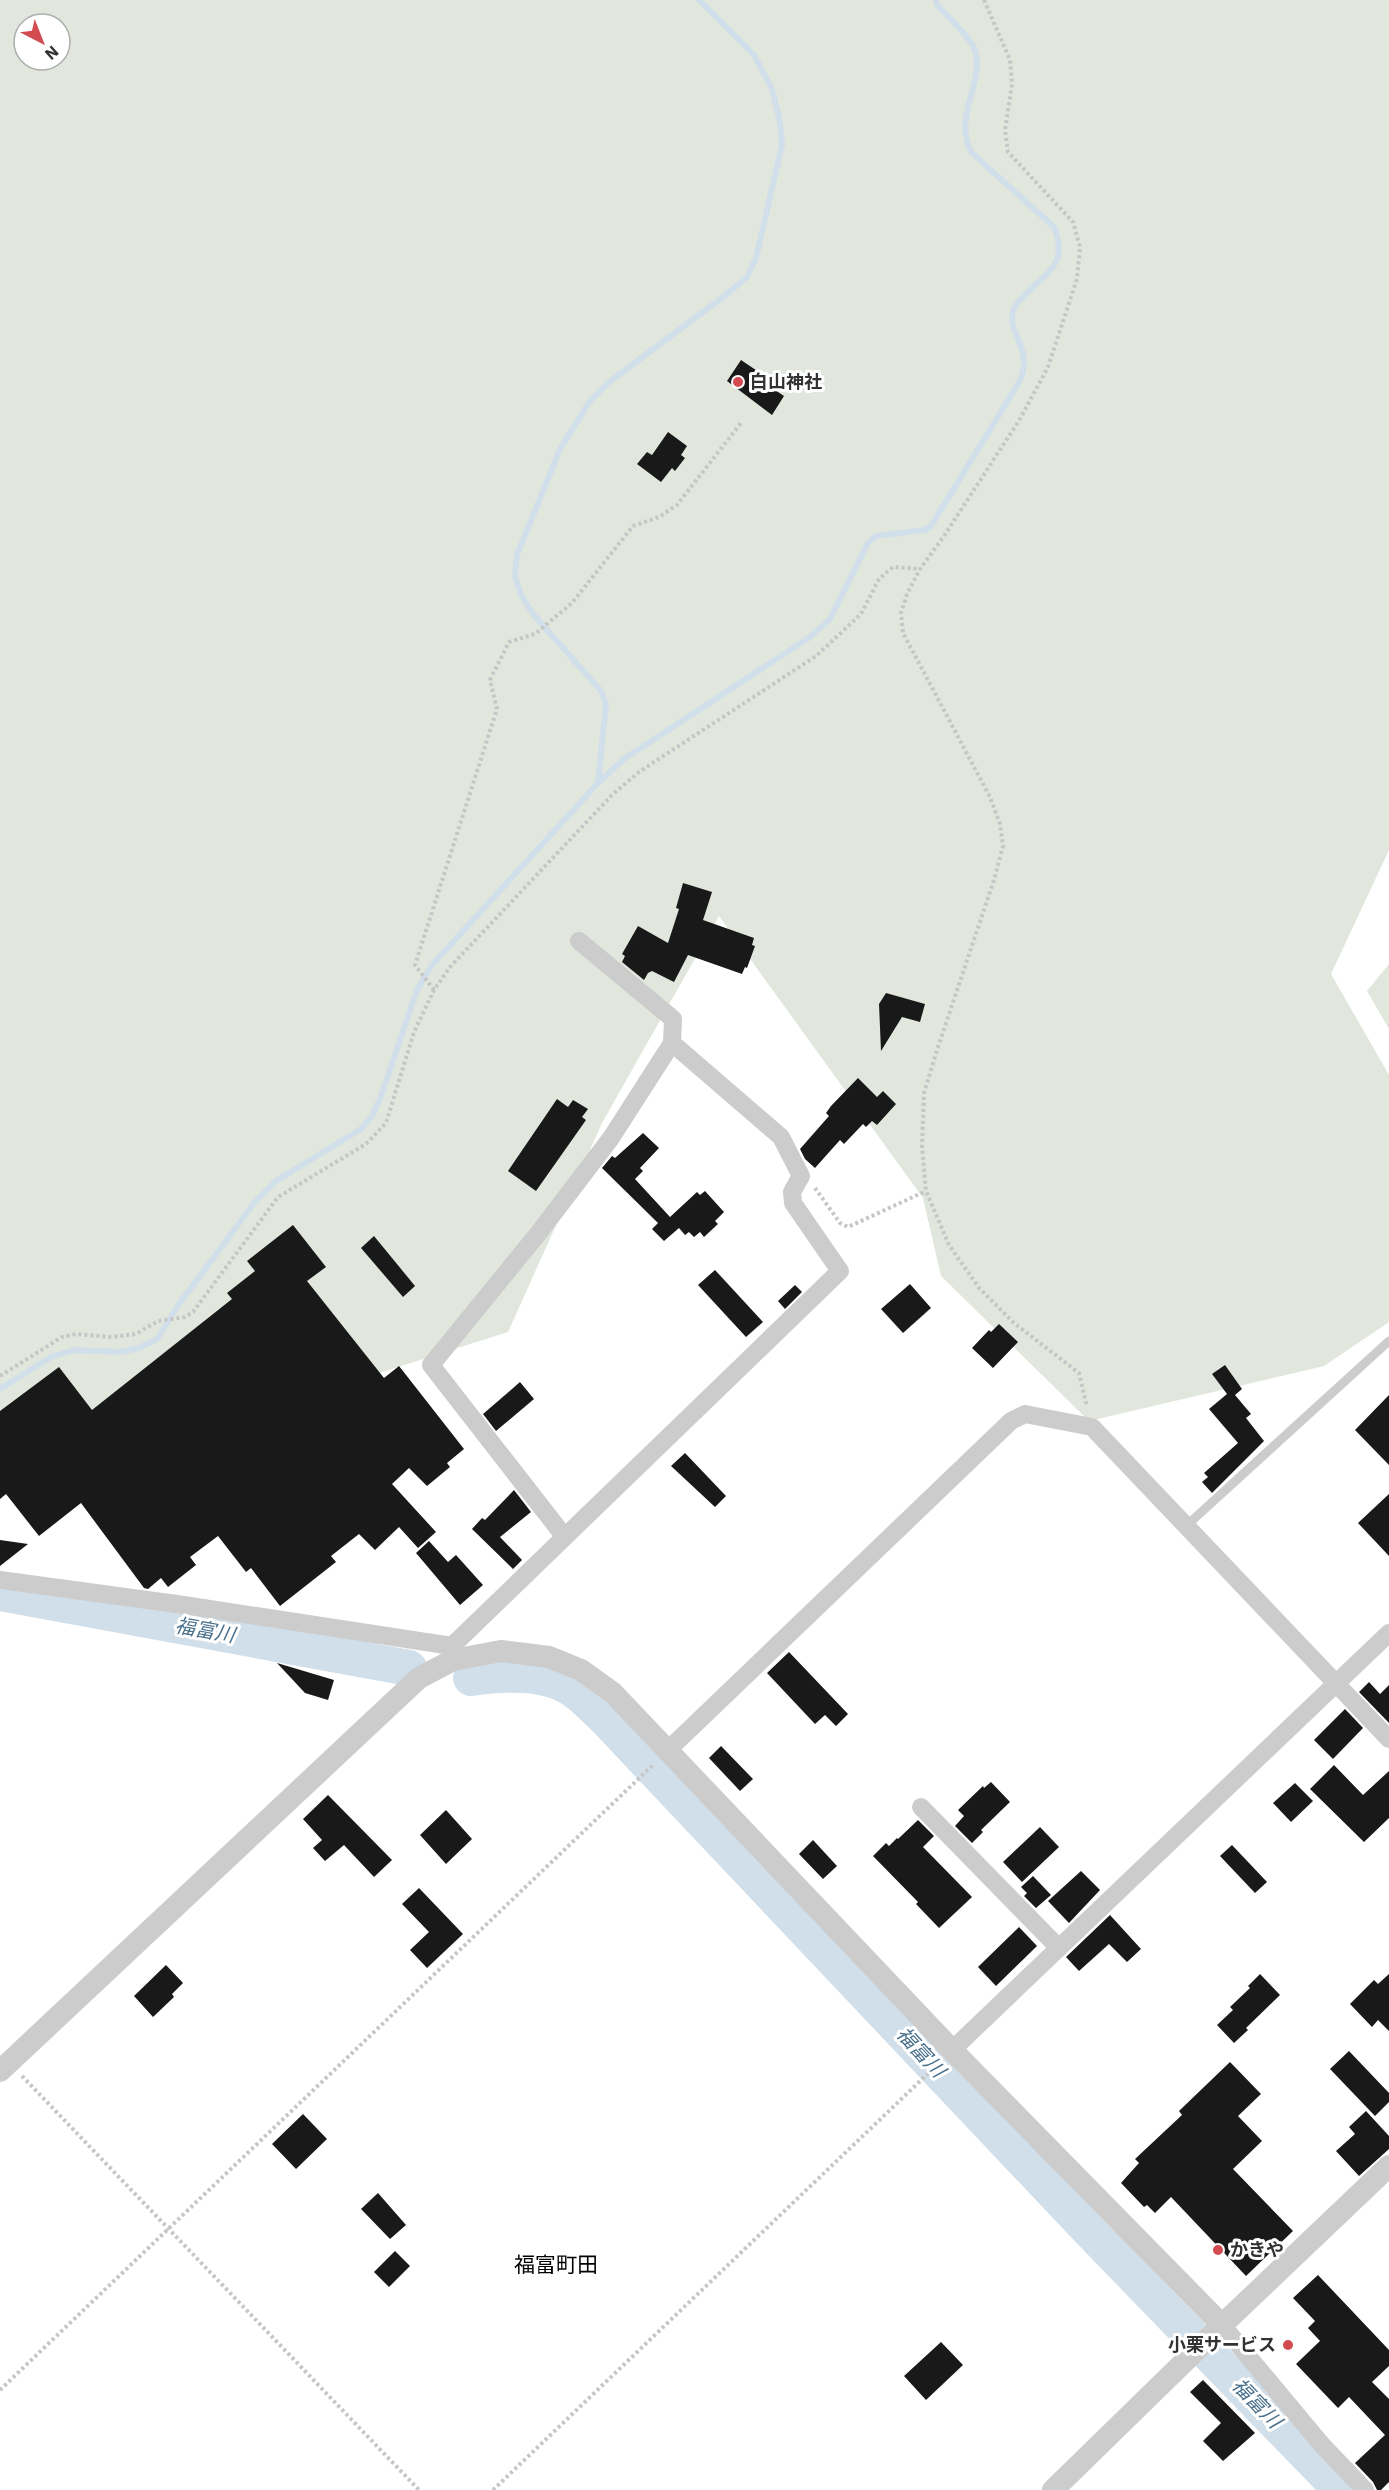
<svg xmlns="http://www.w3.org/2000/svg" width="1389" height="2490" font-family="'IBM Plex Sans','Noto Sans JP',sans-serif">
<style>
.green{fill:#e1e7dc;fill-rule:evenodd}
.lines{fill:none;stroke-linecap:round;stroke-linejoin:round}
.stream{stroke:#d1dfea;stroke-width:6}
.river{stroke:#d1dfea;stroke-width:36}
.building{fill:#191919}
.path{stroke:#c6c6c6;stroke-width:4;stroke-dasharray:3 3;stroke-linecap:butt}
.service{stroke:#ccc;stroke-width:9}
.minor{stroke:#ccc;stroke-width:18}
.tertiary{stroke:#ccc;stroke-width:22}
.poi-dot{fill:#d24b51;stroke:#fff;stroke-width:2}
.labels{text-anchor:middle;stroke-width:6;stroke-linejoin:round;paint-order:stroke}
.poi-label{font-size:18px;font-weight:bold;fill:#323232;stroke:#fff;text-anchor:start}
.water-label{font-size:20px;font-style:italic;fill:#486f8b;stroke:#fff}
.quarter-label{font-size:21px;fill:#000;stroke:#fff}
</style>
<rect width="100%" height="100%" fill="#fff"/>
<g class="green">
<path d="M0,0H1389V850L1331,974L1389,1075V1322L1324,1366L1089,1421L941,1276L923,1198L719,916L602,1123L508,1332L304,1397L0,1437ZM24,24H60V60H24Z"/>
<polygon points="1389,964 1389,1029 1367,991"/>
</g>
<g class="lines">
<g class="stream">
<path d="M598,783L624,759L810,637L830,619L868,543L876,536L925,530L931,526L1021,379C1022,373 1025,367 1024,361C1024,343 1008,329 1013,311C1015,304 1022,298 1027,293C1050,270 1068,262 1054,227L972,153C951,117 987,80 974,48C969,36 947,16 937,5L936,0"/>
<polyline points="0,1389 51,1357 74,1350 120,1352 139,1348 157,1339 179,1304 254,1203 276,1181 361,1129 372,1116 380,1099 417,990 432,965 598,783 606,704 601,691 533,614 521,595 515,576 517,555 560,449 590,401 609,382 726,295 747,277 756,258 782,145 780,122 772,89 754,55 699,0"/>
</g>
<g class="river">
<polyline points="0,1593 409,1668"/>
<path d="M471,1678C503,1673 548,1671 575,1691C585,1698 594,1708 603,1716L1087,2228L1341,2490"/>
</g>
</g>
<g class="building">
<polygon points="741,360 778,385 775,390 784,396 772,415 727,381"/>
<polygon points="668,432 687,446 681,455 685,458 675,471 672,468 661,482 637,464 647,452 652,455"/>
<polygon points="683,883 712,892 703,920 754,938 752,945 755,946 747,968 745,967 742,974 688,955 674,982 652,971 648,973 644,980 622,962 625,956 622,954 638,926 668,943 679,909 676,908"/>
<polygon points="886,993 925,1004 920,1022 902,1017 881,1051 879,1004"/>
<polygon points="858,1078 877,1097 883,1091 896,1104 877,1125 872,1121 866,1127 863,1124 844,1144 840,1140 815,1168 805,1159 800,1149 829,1116 826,1113 831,1106"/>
<polygon points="557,1099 568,1107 573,1100 588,1109 582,1117 586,1120 536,1191 508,1171"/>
<polygon points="643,1133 659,1148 640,1168 643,1171 635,1179 670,1217 697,1192 700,1195 705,1191 724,1212 715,1221 718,1224 704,1237 700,1232 694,1237 689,1232 685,1235 679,1228 664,1241 652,1229 658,1223 602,1168 612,1156 615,1158"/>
<polygon points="293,1225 326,1267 307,1281 384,1378 399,1366 464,1449 447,1463 450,1467 427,1486 409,1468 392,1484 436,1532 418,1548 399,1527 375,1550 359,1534 331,1556 336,1562 280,1606 251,1568 246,1572 218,1536 190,1557 196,1565 168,1587 161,1578 148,1589 144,1588 81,1503 39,1536 6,1494 0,1499 0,1411 59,1367 92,1410 232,1299 227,1293 255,1271 247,1261"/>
<polygon points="374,1236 415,1286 403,1297 361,1248"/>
<polygon points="715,1270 763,1322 746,1337 698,1285"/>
<polygon points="910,1284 931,1308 903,1333 881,1309"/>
<polygon points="795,1285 802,1292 785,1309 778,1301"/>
<polygon points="999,1324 1018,1342 993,1368 972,1348 989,1330 991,1332"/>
<polygon points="1225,1365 1242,1389 1235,1395 1251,1414 1246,1418 1264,1441 1212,1493 1202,1482 1208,1477 1204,1473 1238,1443 1209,1409 1227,1394 1212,1374"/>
<polygon points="520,1382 534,1399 496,1431 483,1414"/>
<polygon points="1389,1395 1389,1465 1355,1430"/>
<polygon points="685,1453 726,1496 715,1507 671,1466"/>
<polygon points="514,1490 531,1512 500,1537 522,1560 513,1569 472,1529 482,1518 485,1520"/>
<polygon points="1389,1494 1389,1556 1358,1523"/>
<polygon points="0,1540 28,1544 0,1566"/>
<polygon points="429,1541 448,1562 456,1555 483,1585 460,1605 416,1553"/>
<polygon points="789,1652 848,1714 836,1726 825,1715 815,1724 767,1673"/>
<polygon points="277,1663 334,1680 328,1700 305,1693"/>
<polygon points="1369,1682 1380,1694 1389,1685 1389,1723 1359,1692"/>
<polygon points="1345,1709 1363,1728 1333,1759 1314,1740"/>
<polygon points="721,1746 753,1779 740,1791 709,1758"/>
<polygon points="1334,1765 1363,1795 1389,1771 1389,1818 1364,1842 1310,1789"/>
<polygon points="991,1782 1010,1802 981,1830 983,1832 972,1843 955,1826 964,1816 958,1810 983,1786 984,1788"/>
<polygon points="1295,1783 1313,1801 1291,1822 1273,1803"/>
<polygon points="328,1795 392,1860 374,1877 344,1845 325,1861 313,1848 322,1840 303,1819"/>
<polygon points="446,1810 472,1839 446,1864 420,1835"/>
<polygon points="918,1820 934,1836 923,1847 972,1897 939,1928 916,1904 918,1902 873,1856 886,1843 889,1846 897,1838 898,1839"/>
<polygon points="1040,1827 1059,1847 1022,1882 1003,1862"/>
<polygon points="813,1840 837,1866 823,1879 799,1854"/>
<polygon points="1232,1845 1267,1882 1255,1893 1220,1856"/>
<polygon points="1081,1871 1100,1890 1069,1923 1048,1901"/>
<polygon points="1033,1876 1051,1895 1036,1908 1024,1896 1027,1893 1021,1887"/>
<polygon points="419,1888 463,1934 427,1968 410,1950 429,1932 402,1904"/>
<polygon points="1110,1915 1141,1949 1127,1962 1109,1944 1079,1971 1066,1957"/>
<polygon points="1019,1927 1037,1946 996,1986 978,1967"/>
<polygon points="166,1965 183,1983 172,1994 174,1997 153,2017 134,1996"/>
<polygon points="1260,1974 1280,1995 1246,2028 1248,2030 1234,2043 1217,2025 1233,2010 1230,2007 1250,1988 1248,1986"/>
<polygon points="1389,1974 1389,2031 1378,2020 1372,2027 1350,2004 1374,1980 1378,1984"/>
<polygon points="1349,2051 1389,2093 1389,2102 1375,2116 1330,2069"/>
<polygon points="1230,2062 1261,2094 1238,2116 1262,2141 1233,2169 1293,2231 1246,2276 1171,2197 1155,2213 1147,2205 1144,2207 1121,2183 1139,2163 1135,2159 1182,2115 1179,2111"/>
<polygon points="1366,2111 1389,2136 1389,2149 1359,2176 1336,2151 1355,2134 1349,2127"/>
<polygon points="303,2114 327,2139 296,2169 272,2144"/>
<polygon points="378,2193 406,2225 390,2239 361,2209"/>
<polygon points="395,2251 410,2266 389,2287 374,2272"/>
<polygon points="1318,2275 1389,2350 1389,2366 1372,2382 1389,2399 1389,2482 1381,2490 1377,2490 1373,2482 1355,2463 1385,2435 1349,2397 1338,2408 1296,2364 1320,2341 1308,2328 1315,2321 1293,2298"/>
<polygon points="941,2342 963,2365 926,2400 904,2376"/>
<polygon points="1203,2380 1255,2433 1223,2461 1203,2441 1221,2423 1190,2392"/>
</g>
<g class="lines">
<g class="path">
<polyline points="984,0 1010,60 1012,84 1005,130 1008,152 1073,222 1080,247 1077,279 1048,367 1020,419 944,536 920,569 907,594 901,613 903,633 990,797 1000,824 1003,846 994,880 938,1047 924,1093 922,1146 926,1191 949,1245 979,1288 1014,1323 1079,1373 1087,1407"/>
<polyline points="434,990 415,965 497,709 490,680 509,642 535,634 572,603 633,526 659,517 677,505 741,423"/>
<polyline points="815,1188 840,1223 848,1227 926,1191"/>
<polyline points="0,1376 62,1337 76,1334 112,1337 136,1334 158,1321 185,1317 193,1312 278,1197 366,1144 386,1123 414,1032 434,990 450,967 612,795 639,772 816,656 861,614 879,579 893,567 920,569"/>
<polyline points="22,2076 419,2490"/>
<polyline points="0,2390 654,1764"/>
<polyline points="493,2490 939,2063"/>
</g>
<polyline class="service" points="1186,1526 1389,1341"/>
<g class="minor">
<polyline points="564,1536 431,1365 537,1235 611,1138 672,1043"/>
<polyline points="0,1580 184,1605 452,1646 453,1656"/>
<polyline points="452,1646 840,1271 793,1203 792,1192 801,1176 781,1137 672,1043 673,1019 579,941"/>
<polyline points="668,1750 1011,1421 1025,1414 1092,1427 1389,1739"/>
<polyline points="921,1807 1059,1948"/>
<polyline points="952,2050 1389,1633"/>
<polyline points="1222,2325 1322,2445 1365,2490"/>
</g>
<g class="tertiary">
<polyline points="0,2071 419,1678 453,1660 501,1651 549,1657 581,1670 613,1693 952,2050 1222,2325 1389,2166"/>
<polyline points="1053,2490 1222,2325"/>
</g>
</g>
<g class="poi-dot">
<circle cx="738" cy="382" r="6"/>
<circle cx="1218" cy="2250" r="6"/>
<circle cx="1288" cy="2345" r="6"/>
</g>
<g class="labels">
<g class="poi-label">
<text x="750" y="388">白山神社</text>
<text x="1230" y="2256">かきや</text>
<text x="1276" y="2351" text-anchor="end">小栗サービス</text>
</g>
<g class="water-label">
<text transform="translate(205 1630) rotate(10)" y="7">福富川</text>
<text transform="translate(921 2052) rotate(47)" y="7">福富川</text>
<text transform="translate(1257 2403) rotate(46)" y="7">福富川</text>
</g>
<g class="quarter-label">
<text x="556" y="2272">福富町田</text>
</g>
</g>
<g transform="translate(42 42) rotate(138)"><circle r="28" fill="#ffffff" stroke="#adadad" stroke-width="1.5"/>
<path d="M0-4.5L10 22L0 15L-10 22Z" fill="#d24b51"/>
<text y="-9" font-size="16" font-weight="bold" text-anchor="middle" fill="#323232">N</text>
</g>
</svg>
